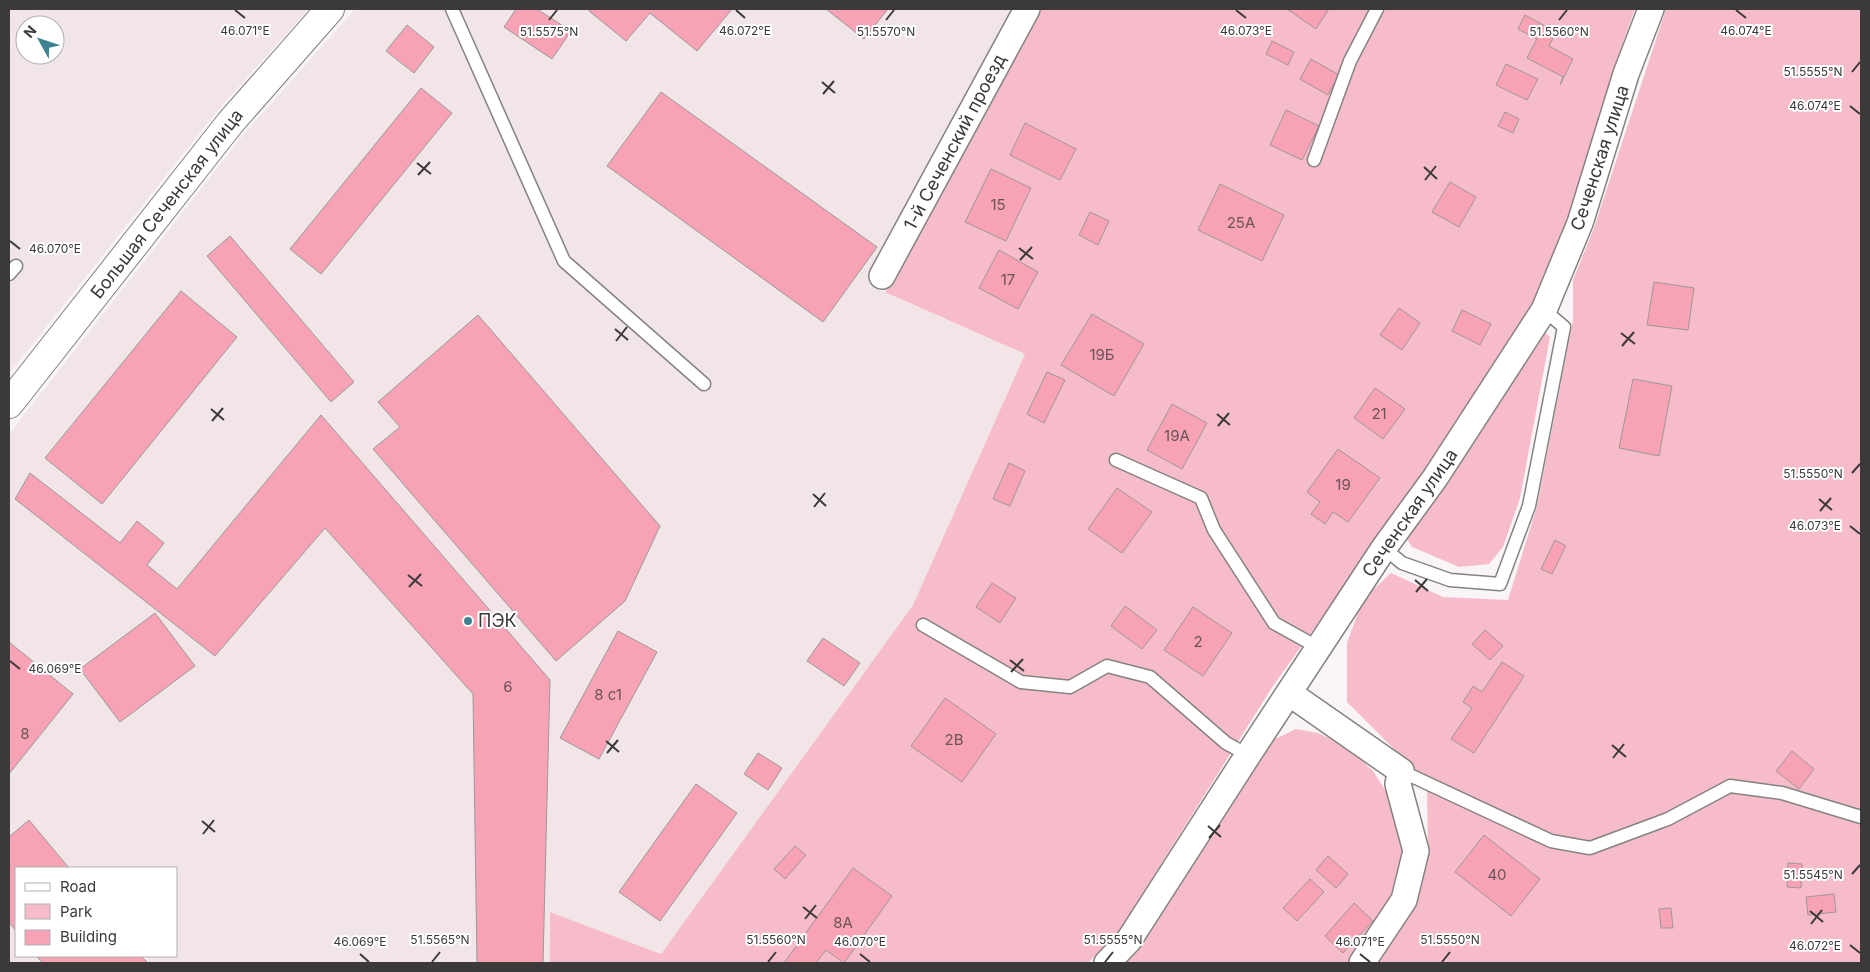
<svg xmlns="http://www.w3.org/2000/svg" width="1870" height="972" font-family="Inter,sans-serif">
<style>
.built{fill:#f1e5e7;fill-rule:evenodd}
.green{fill:#f7bcc9}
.building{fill:#f7a2b5;stroke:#9c9899}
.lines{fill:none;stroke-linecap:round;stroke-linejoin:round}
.service-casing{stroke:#858282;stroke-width:15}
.minor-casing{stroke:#858282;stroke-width:28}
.tertiary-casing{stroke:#858282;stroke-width:30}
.service{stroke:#fff;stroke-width:12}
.minor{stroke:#fff;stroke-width:25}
.tertiary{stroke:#fff;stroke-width:28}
.ticks{fill:none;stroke:#3b393a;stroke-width:2}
.poi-dot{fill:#3e8191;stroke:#fff;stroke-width:2}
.labels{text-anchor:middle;stroke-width:4;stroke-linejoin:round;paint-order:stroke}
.number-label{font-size:15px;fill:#6a5359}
.street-label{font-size:18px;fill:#3b393a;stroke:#fff}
.poi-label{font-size:18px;fill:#3b393a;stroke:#fff;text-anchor:start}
.ticks-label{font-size:12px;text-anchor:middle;fill:#3b393a;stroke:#fff;stroke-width:4;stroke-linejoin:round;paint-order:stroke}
</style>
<rect width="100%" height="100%" fill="#f9f5f6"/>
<g class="built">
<path d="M9,9H309L218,110L9,374ZM25,25H55V55H25Z"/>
<path d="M355,9H1018L869,285L1025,354L913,605L661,954L550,912V963H9V434L243,135ZM16,868H176V956H16Z"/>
</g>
<g class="green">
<polygon points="1041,9 1635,9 1612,73 1569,220 1534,305 1425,473 1273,686 1119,931 1088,963 550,963 550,912 661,954 913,605 1025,354 885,292"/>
<polygon points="1666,9 1861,9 1861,963 1375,963 1415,900 1428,854 1427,788 1394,749 1347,702 1347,643 1363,599 1391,573 1443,597 1508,600 1537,506 1573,320 1573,280 1594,228"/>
<polygon points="1545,332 1550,337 1520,498 1503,547 1489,564 1459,567 1412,547 1407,539 1445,487"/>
<polygon points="1296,729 1318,733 1347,746 1373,771 1394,804 1408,847 1398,897 1355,963 1122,963 1137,947 1260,760 1275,739"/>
</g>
<g class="building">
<polygon points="516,9 537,9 571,31 552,59 504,27"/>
<polygon points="590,9 732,9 697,51 650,13 626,41 589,11"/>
<polygon points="826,9 888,9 864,39"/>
<polygon points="1287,9 1329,9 1316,29"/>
<polygon points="1525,15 1556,32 1549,46 1573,59 1560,85 1563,77 1527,58 1537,39 1518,29"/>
<polygon points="407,25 434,47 414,73 386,51"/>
<polygon points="1272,41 1294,52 1288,65 1266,54"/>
<polygon points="1311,59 1339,75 1328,95 1300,79"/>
<polygon points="1506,64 1538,79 1527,100 1496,85"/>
<polygon points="421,88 452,113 321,274 290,249"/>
<polygon points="661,92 877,247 823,322 607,166"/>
<polygon points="1286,110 1319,126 1302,160 1270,145"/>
<polygon points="1505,112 1519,119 1513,133 1498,126"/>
<polygon points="1025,123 1076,149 1060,180 1010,155"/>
<polygon points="991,169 1031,188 1006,241 965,222"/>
<polygon points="1450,182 1476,197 1459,227 1432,212"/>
<polygon points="1220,184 1284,215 1262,261 1198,230"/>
<polygon points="1090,212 1109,221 1098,245 1079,235"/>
<polygon points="230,236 354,382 331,402 207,256"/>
<polygon points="999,250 1038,272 1018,309 979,288"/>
<polygon points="1654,282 1694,288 1688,330 1647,325"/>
<polygon points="181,291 237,337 102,504 45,458"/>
<polygon points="1399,308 1420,323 1402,350 1380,335"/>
<polygon points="1462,310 1491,324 1480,345 1452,331"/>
<polygon points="1092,314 1144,344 1114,396 1061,365"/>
<polygon points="478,315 660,526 625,601 556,661 373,449 400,427 378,402"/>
<polygon points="1047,372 1065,380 1044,423 1027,414"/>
<polygon points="1633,379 1672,386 1659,456 1619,448"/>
<polygon points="1375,388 1405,409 1383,439 1354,418"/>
<polygon points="1172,404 1207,423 1182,469 1147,450"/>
<polygon points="321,415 550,680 543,963 477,963 473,694 325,528 215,656 15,499 30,473 120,543 137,521 164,543 147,565 177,589"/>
<polygon points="1338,449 1380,478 1348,522 1333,512 1325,524 1311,514 1320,502 1307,492"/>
<polygon points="1009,463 1025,471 1010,506 993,499"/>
<polygon points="1117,488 1152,512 1122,553 1088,529"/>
<polygon points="1555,540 1566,546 1552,574 1541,569"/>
<polygon points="992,583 1016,598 1000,623 976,607"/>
<polygon points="1125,606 1157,630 1142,649 1111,626"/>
<polygon points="1193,607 1232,633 1203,676 1164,650"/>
<polygon points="155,613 195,666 120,722 80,669"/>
<polygon points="1485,630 1503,646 1490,660 1472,644"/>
<polygon points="618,631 657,652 599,759 560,738"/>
<polygon points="823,638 860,663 844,686 807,661"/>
<polygon points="9,642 73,694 9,774"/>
<polygon points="1502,662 1524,676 1474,753 1451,739 1472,708 1463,702 1473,686 1482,692"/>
<polygon points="945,698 996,734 962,782 911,746"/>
<polygon points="1792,751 1814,769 1799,789 1776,771"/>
<polygon points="758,753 782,768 768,790 744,774"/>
<polygon points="696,784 737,813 660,921 619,892"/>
<polygon points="29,820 69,868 16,868 16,931 9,922 9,837"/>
<polygon points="1484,835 1540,879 1511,916 1455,872"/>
<polygon points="795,846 806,855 785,879 774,869"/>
<polygon points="1328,856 1348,874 1336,888 1316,870"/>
<polygon points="1788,863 1802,864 1801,888 1787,887"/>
<polygon points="853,868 892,896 844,963 826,950 816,963 784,963"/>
<polygon points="1310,879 1324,892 1297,921 1283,908"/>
<polygon points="1834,894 1836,912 1808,915 1806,897"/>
<polygon points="1354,903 1373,921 1343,953 1325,936"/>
<polygon points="1671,908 1673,928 1661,928 1659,909"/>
<polygon points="36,956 141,956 148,963 43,963"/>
</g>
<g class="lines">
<defs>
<g id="service">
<polyline points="452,9 564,261 704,384"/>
<polyline points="1314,160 1350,61 1377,9"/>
<polyline points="9,274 16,266"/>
<polyline points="1116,460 1201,498 1214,530 1274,623 1319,648"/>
<polyline points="1384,548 1402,563 1450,580 1500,584 1529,506 1564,327 1544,310"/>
<polyline points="923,625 1021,682 1070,687 1107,666 1150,677 1226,743 1248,755"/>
<polyline points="1401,771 1551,841 1590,848 1668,819 1730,786 1782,793 1861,817"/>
</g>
<g id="minor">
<polyline points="882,276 1027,9"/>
<polyline points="1289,693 1401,771 1398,784 1416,851 1404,900 1362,963"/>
<polyline points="1107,963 1129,940 1248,755 1384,548 1435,478 1544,310 1580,223 1626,74 1651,9"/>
</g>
<polyline id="tertiary" points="9,404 230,123 330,9"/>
</defs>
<use href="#service" class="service-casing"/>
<use href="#minor" class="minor-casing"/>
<use href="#tertiary" class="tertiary-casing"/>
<use href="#service" class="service"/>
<use href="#minor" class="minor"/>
<use href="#tertiary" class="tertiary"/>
</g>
<path class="ticks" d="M235,10L245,18M736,10L745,18M1236,10L1246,18M1736,10L1746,18M549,20L557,10M886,20L894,10M1559,20L1567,10M1852,72L1860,62M822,82L835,93M823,94L834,81M1850,106L1860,114M417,163L431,174M1424,167L1437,179M418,175L430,162M1425,180L1436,166M10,241L20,249M1019,248L1033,259M1020,260L1032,247M615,329L628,340M1621,333L1635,344M616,341L627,327M1622,346L1634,332M211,409L224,420M1217,414L1230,425M212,421L223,408M1218,426L1229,413M1852,473L1860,464M813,494L826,506M1819,499L1832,510M814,507L825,493M1820,511L1831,498M1850,526L1860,534M408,575L422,586M1415,580L1428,591M409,587L421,574M1416,592L1427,579M1010,660L1024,671M10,661L20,669M1011,672L1023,659M606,741L619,752M1612,745L1626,757M607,753L618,740M1613,758L1624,744M202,821L215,832M1208,826L1221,837M203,834L214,820M1209,838L1220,825M1852,874L1860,865M803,907L817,918M1810,911L1823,922M805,919L816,905M1811,924L1822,910M1850,945L1860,953M360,954L369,962M860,954L870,962M1360,954L1370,962M432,962L440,952M768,962L776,952M1105,962L1113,952M1442,962L1450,952"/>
<circle class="poi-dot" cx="468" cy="621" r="5"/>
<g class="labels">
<g class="number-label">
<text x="998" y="210">15</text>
<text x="1241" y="228">25А</text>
<text x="1008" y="285">17</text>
<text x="1102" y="360">19Б</text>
<text x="1379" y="419">21</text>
<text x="1177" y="441">19А</text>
<text x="1343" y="490">19</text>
<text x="1198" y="647">2</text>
<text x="508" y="692">6</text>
<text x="608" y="700">8 с1</text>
<text x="25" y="739">8</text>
<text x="954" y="745">2В</text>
<text x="1497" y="880">40</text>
<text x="843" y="928">8А</text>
</g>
<g class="street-label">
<text transform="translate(955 142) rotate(-62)" y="6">1-й Сеченский проезд</text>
<text transform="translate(1600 158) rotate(-72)" y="6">Сеченская улица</text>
<text transform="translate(167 204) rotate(-52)" y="6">Большая Сеченская улица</text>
<text transform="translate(1410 513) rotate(-55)" y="6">Сеченская улица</text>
</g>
<g class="poi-label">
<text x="478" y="627">ПЭК</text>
</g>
</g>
<g class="ticks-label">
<text x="1746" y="35">46.074°E</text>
<text x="245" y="35">46.071°E</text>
<text x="745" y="35">46.072°E</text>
<text x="1246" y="35">46.073°E</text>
<text x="549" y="36">51.5575°N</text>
<text x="886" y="36">51.5570°N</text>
<text x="1559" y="36">51.5560°N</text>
<text x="1813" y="76">51.5555°N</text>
<text x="1815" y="110">46.074°E</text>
<text x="55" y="253">46.070°E</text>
<text x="1813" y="478">51.5550°N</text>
<text x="1815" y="530">46.073°E</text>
<text x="55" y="673">46.069°E</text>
<text x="1813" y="879">51.5545°N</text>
<text x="440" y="944">51.5565°N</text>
<text x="776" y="944">51.5560°N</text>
<text x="1113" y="944">51.5555°N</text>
<text x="1450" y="944">51.5550°N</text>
<text x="360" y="946">46.069°E</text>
<text x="860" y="946">46.070°E</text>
<text x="1360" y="946">46.071°E</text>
<text x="1815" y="950">46.072°E</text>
</g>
<rect width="1870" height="972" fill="none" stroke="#3b393a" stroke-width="20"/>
<rect x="15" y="867" width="162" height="90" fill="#ffffff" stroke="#b1b0b0"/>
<rect x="25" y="883" width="25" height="8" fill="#ffffff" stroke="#b1b0b0"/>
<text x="60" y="892" font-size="15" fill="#3b393a">Road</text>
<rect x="25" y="904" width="25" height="15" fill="#f7bcc9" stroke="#b1b0b0"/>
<text x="60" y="917" font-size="15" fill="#3b393a">Park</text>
<rect x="25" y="930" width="25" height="15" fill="#f7a2b5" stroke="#b1b0b0"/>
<text x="60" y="942" font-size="15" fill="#3b393a">Building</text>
<g transform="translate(40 40) rotate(310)"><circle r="24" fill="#ffffff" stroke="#b1b0b0"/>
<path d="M0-4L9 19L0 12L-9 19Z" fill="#3e8191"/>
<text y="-8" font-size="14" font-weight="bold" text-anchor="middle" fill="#3b393a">N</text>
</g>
</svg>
